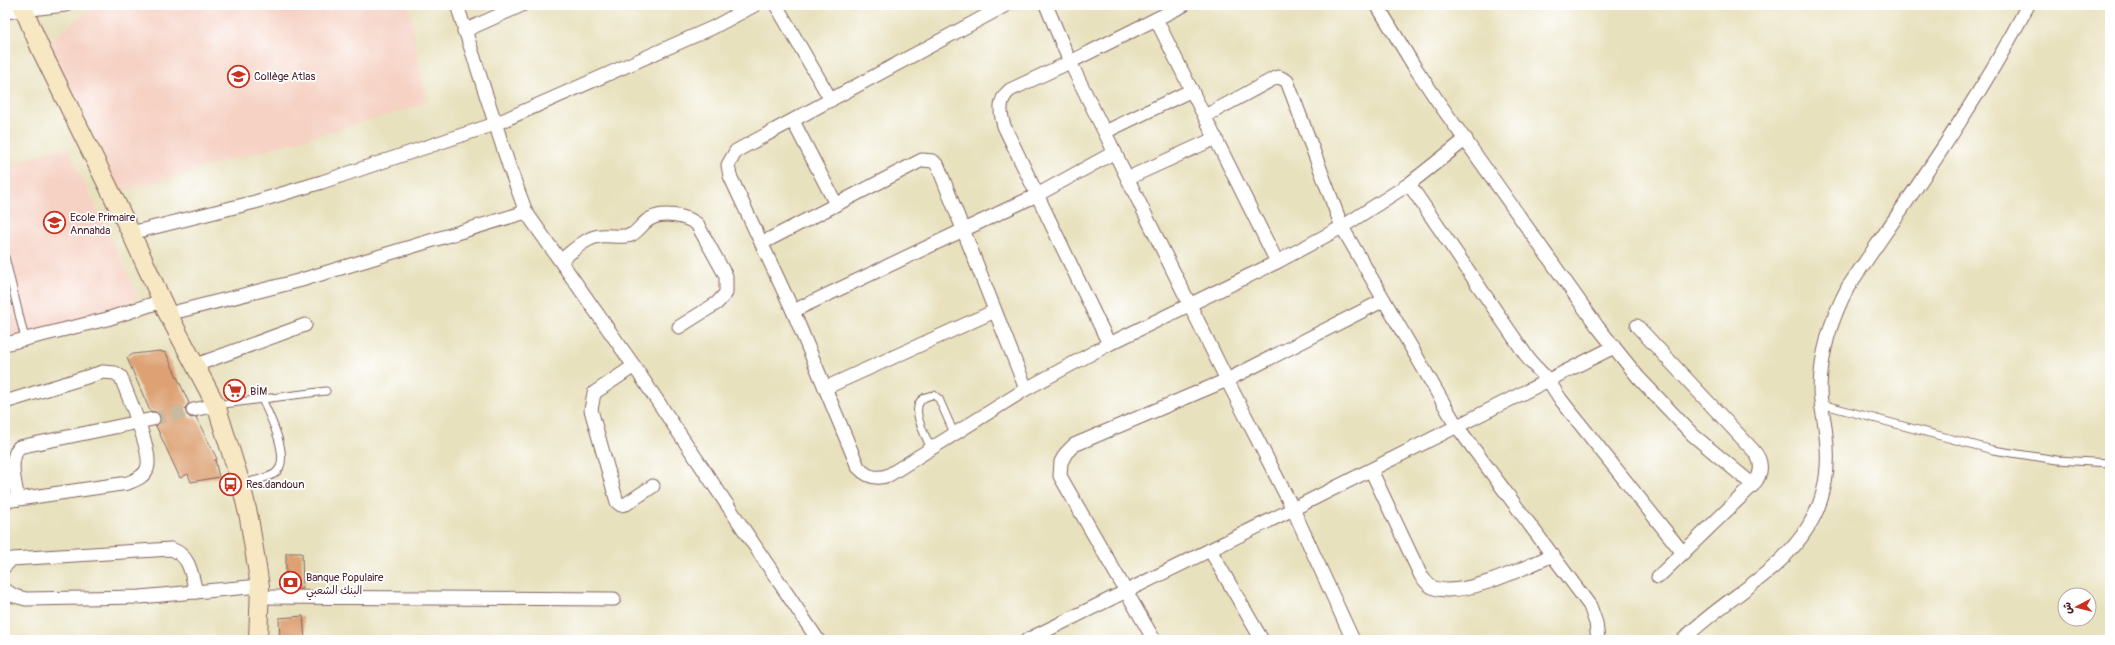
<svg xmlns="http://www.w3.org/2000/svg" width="2115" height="645" font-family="Pangolin,'Playpen Sans Arabic',sans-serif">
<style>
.built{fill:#f6d2c4}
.building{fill:#dda173}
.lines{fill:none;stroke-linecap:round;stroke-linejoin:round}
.street-tunnel{stroke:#c8baa0;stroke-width:13;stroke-dasharray:13 6;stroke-linecap:butt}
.lane-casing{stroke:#81635e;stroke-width:9}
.street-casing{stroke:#81635e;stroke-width:15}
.secondary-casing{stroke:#81635e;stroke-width:20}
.lane{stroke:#fff;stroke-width:7}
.street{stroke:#fff;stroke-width:13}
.secondary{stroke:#f7e8c3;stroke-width:18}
.labels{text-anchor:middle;stroke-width:3.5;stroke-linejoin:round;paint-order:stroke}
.poi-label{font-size:11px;fill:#4a1f2b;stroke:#fff;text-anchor:start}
</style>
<rect width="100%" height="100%" fill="#fff"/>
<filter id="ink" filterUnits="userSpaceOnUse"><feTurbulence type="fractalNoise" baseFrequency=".025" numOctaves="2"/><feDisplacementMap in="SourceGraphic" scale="8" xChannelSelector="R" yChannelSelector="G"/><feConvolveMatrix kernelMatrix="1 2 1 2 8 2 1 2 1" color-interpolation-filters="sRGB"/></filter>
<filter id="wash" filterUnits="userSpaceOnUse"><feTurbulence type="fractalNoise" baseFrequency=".012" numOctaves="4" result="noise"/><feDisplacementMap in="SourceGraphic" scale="16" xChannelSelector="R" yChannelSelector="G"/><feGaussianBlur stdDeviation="0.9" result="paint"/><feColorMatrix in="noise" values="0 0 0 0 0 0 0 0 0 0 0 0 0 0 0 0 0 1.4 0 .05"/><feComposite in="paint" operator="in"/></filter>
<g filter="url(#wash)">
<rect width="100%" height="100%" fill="#e8e1bd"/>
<g class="built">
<polygon points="95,5 409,5 426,104 114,194 42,48"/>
<polygon points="67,147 138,295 132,308 5,341 5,165"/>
</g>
<g id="blocks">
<g class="building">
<polygon points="160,351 166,353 189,403 185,408 187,415 191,418 196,417 217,459 215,460 219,477 191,482 188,474 180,478 156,426 160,422 161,417 156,412 150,411 127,358 133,354"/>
<polygon points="286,553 302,553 303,589 286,589"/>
<polygon points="303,616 305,640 280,640 279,618"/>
</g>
</g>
</g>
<g filter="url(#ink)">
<use href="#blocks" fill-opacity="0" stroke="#81635e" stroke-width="1"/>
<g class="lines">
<polyline class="street-tunnel" points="153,419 193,410"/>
<defs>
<g id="lane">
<polyline points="5,257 25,339"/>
<polyline points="1821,404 1993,450 2057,460 2110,463"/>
<polyline points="216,405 326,391"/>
<path d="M931,448C924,433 903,398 934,395L939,399L954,433"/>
<path d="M241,484C251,481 265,479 274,474C294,462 269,415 262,399"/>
</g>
<g id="street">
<polyline points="457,5 509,166 526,212 634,366 818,640"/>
<polyline points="776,5 831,100"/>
<path d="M1006,5L736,151L728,165L730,176L793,311L858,467C867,477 876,480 889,475L1026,389L1109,344L1277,262L1342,227L1409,184L1466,139"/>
<polyline points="1046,5 1070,62 1227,380 1293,509 1353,640"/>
<polyline points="1377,5 1414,66 1439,103 1597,326 1638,377 1693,435 1753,485"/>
<polyline points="5,12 65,5"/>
<polyline points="1156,19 1277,262"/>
<polyline points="464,31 522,5"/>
<polyline points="1205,116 1275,78 1279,77 1287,81 1342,227 1456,425 1590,606 1596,623 1598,640"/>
<polyline points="793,121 836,204"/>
<polyline points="1105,132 1192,90"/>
<polyline points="1128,178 1216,138"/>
<polyline points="1409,184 1530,361 1548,380 1561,400 1683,553"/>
<polyline points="131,233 255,202 322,182 495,124 712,28 755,5"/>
<polyline points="762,243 922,160 933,161 938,166 1026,389"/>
<path d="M561,260C572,252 586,237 600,236C610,235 621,238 631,235C638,232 643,222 650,219C663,211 686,216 697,224L726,276V293L717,303L679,327"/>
<polyline points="793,311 1037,195 1115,152"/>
<polyline points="168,314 298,281 526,212"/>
<path d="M1637,326L1753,450C1763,461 1763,473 1753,485L1658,577"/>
<polyline points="5,344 107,319 162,301"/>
<path d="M1109,344L1004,126C1000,112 998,100 1010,90L1070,62L1184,5"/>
<polyline points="196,365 305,325"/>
<polyline points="634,366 594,393 591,410 617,502 621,505 626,504 653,486"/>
<polyline points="825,388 995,311"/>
<path d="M5,402L103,372L115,373L121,377C127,395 154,453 147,469C144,477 135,480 128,483L5,501"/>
<polyline points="193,410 216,405"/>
<path d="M1371,470L1421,576C1424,579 1428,585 1432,587C1460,600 1526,567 1553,555"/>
<path d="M18,499C15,482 8,462 19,447L153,419"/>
<polyline points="1210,550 1262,640"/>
<path d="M5,566L12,559L171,549C191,556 191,574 196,592"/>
<polyline points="5,590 14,596 26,599 140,597 260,586"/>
<polyline points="260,597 614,599"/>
<polyline points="1027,640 1293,509 1614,347"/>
<polyline points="1154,640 1060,476 1061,462 1066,453 1074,445 1227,380 1384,300"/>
<path d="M1683,640C1722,599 1777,577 1808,527C1825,500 1830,468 1826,436C1825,420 1820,405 1820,388C1821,352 1831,319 1848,287C1911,195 1976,105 2028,5"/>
</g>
<polyline id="secondary" points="22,5 41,50 131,233 168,314 216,405 241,484 249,518 260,586 258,640"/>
</defs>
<use href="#lane" class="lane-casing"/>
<use href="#street" class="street-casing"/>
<use href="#secondary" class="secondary-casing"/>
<use href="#lane" class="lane"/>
<use href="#street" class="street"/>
<use href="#secondary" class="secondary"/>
</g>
</g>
<defs>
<symbol id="school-ring" viewBox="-11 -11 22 22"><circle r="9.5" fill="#fff" stroke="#c8321e" stroke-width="1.5"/><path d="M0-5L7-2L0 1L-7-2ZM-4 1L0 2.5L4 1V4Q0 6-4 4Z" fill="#c8321e"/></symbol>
<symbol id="supermarket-ring" viewBox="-11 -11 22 22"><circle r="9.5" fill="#fff" stroke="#c8321e" stroke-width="1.5"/><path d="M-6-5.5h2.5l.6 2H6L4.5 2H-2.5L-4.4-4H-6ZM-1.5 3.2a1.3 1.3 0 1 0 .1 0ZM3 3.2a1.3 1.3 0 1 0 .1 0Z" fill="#c8321e"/></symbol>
<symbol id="bus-ring" viewBox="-11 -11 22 22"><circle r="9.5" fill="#fff" stroke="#c8321e" stroke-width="1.5"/><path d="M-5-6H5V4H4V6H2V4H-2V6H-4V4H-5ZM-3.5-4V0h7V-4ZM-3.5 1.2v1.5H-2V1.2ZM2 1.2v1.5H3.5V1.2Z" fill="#c8321e"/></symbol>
<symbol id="bank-ring" viewBox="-11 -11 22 22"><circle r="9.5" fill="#fff" stroke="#c8321e" stroke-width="1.5"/><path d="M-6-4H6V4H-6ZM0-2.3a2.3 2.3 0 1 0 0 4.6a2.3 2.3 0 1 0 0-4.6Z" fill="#c8321e"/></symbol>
</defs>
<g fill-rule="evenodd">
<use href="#school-ring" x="226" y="64" width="25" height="25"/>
<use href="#school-ring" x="42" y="210" width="25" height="25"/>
<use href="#supermarket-ring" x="222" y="378" width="25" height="25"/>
<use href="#bus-ring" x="218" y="472" width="25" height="25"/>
<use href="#bank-ring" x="278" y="570" width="25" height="25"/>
</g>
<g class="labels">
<g class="poi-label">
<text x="254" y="80">Collège Atlas</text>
<text x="70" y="221">Ecole Primaire<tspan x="70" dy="13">Annahda</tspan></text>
<text x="250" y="395">BİM</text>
<text x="246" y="488">Res.dandoun</text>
<text x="306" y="581">Banque Populaire<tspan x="306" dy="13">البنك الشعبي</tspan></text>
</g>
</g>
<rect width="2115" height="645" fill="none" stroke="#fff" stroke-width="20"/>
<g transform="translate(2077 607) rotate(263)"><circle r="19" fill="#ffffff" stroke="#b7a5aa"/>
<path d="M0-3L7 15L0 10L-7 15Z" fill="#c8321e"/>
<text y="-6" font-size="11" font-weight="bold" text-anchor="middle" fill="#4a1f2b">ش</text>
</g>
</svg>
